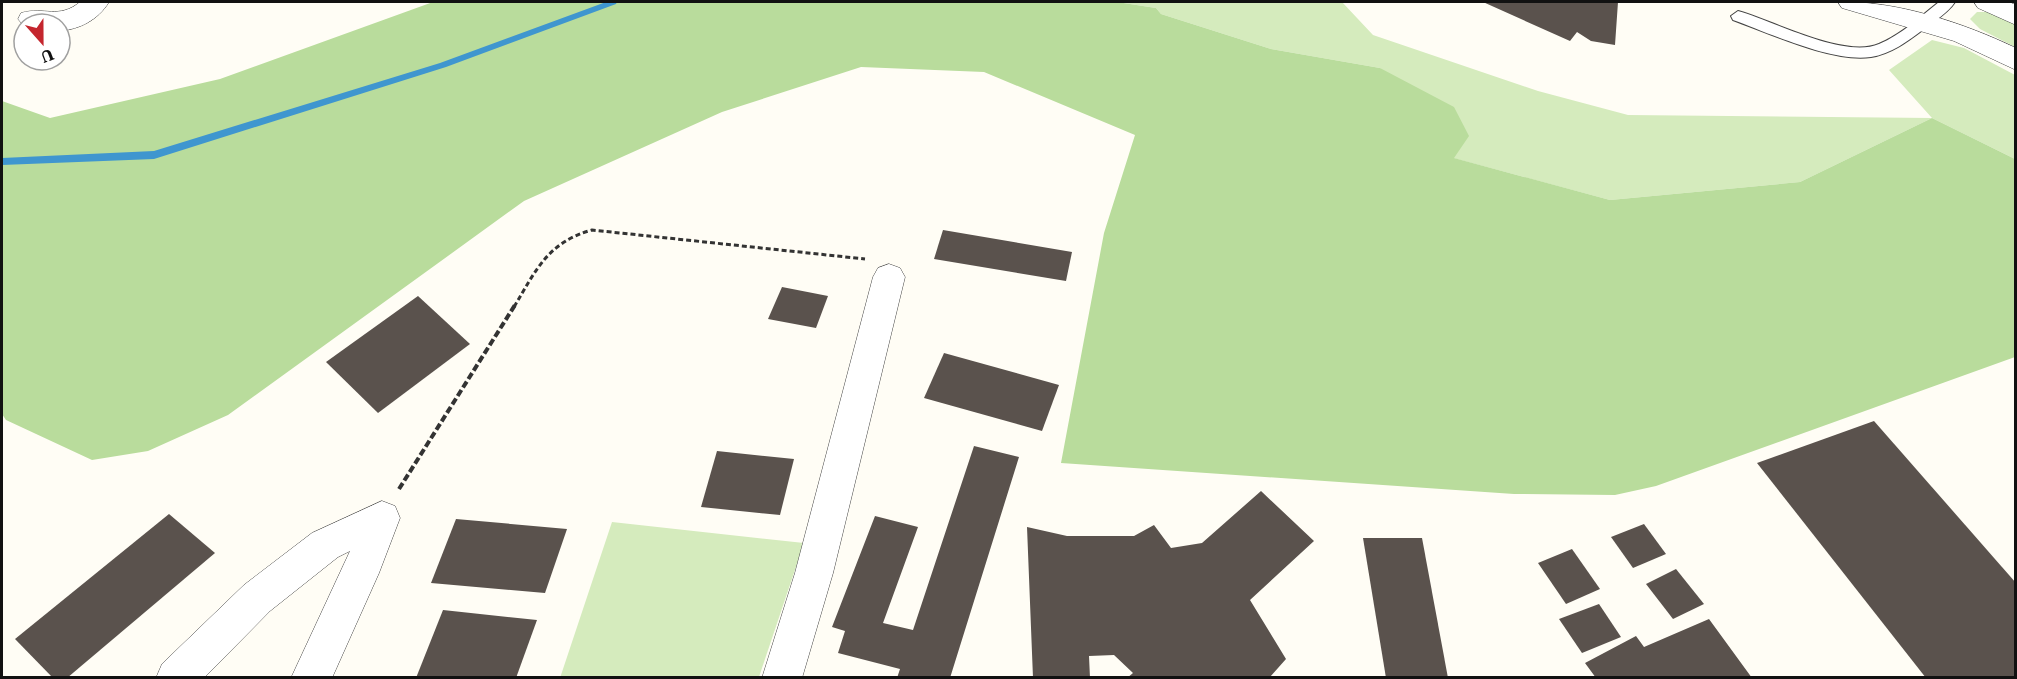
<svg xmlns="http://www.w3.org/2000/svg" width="2017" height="679" font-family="'Roboto Serif',serif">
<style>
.green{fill:#d5ebbd}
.forest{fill:#b9dc9c}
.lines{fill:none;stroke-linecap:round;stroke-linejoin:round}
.stream{fill:#3f96cf;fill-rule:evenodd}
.building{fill:#5a524d}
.lane-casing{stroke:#444;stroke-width:2}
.street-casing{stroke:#444;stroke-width:1}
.path-far1{stroke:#333;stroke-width:3;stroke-dasharray:5 3;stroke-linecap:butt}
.path{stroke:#333;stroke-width:4;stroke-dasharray:7 3;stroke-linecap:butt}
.lane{fill:#fff;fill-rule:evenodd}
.street{fill:#fff;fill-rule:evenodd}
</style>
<rect width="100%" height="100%" fill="#fffdf5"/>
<g class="green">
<polygon points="1117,2 1342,2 1373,35 1538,91 1628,115 1932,118 1889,70 1932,40 1964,48 2015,75 2015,159 1932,118 1800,182 1610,200 1453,158 1380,68 1271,49 1161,14 1156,8"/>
<polygon points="1977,12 1989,12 2015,24 2015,47 1980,29 1970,19"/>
<polygon points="612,522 804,543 759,677 560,678"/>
</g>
<polygon class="forest" points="433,2 1117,2 1156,8 1161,14 1271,49 1380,68 1454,107 1469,136 1454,158 1610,200 1800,182 1932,118 2015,159 2015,357 1656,486 1615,495 1514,494 1061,463 1104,233 1135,135 984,72 861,67 722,112 524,201 228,415 148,451 92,460 6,420 2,414 2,101 50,118 220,79"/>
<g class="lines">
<polygon class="stream" points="606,2 617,2 616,4 446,67 154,159 2,165 2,158 154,151 440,63"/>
</g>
<g class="building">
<polygon points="1483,2 1618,2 1615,45 1591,41 1577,32 1570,41"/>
<polygon points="943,230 1072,252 1066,281 934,259"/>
<polygon points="782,287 828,296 816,328 768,319"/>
<polygon points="418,296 470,344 378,413 326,362"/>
<polygon points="944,353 1059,385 1042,431 924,398"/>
<polygon points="1874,421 2016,583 2016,678 1926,678 1757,463"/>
<polygon points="974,446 1019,457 950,678 897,678 900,669 838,653 845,631 832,627 875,516 918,527 883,623 913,630"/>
<polygon points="717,451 794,459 780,515 701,507"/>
<polygon points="1261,491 1314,541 1250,600 1286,659 1269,678 1127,678 1133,673 1114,655 1089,656 1090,678 1033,678 1027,527 1067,536 1134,536 1154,525 1171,548 1202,543"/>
<polygon points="169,514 215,553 67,678 53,678 15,639"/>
<polygon points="456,519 567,529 545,593 431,583"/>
<polygon points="1644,524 1666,554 1633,568 1611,537"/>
<polygon points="1363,538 1422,538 1448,678 1386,678"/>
<polygon points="1572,549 1600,589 1566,604 1538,563"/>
<polygon points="1676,569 1704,604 1673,619 1646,584"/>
<polygon points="1599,604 1621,637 1582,653 1559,619"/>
<polygon points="443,610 537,620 516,678 416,678"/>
<polygon points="1709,619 1752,678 1596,678 1585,663 1636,636 1644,647"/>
</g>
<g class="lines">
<defs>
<path id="lane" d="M1939,2H1955C1948,13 1934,21 1924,29C1908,41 1891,54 1871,57C1833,63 1769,33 1733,20L1731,16L1738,11C1774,21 1844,59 1879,44C1901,35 1921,16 1939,2Z"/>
<g id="street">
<path d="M80,2H109C98,20 80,29 60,31V24H24V26L18,19L21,13C45,6 58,20 80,2Z"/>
<path d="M1838,2C1895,0 1964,23 2016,48V70L1954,41L1842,8Z"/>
<polygon points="1974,2 2009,2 2016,5 2016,25 1978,8"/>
<polygon points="889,264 900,268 905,277 833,573 802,678 762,678 795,573 873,277 878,268"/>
<polygon points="382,501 395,506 400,518 379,573 332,678 291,678 350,551 338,557 270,611 204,678 156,678 162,664 244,585 312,533"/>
</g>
</defs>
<use href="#lane" class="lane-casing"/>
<use href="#street" class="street-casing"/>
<path class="path-far1" d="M514,307C536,270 548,242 592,230L865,259"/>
<polyline class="path" points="399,489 515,305"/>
<use href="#lane" class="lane"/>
<use href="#street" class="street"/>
</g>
<rect width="2017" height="679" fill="none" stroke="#111111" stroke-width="6"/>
<g transform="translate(42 42) rotate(159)"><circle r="28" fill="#ffffff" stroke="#a0a0a0" stroke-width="1.5"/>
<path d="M0-4.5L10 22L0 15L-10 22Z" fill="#c4262e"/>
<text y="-9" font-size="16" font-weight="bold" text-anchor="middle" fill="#111111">U</text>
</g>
</svg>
